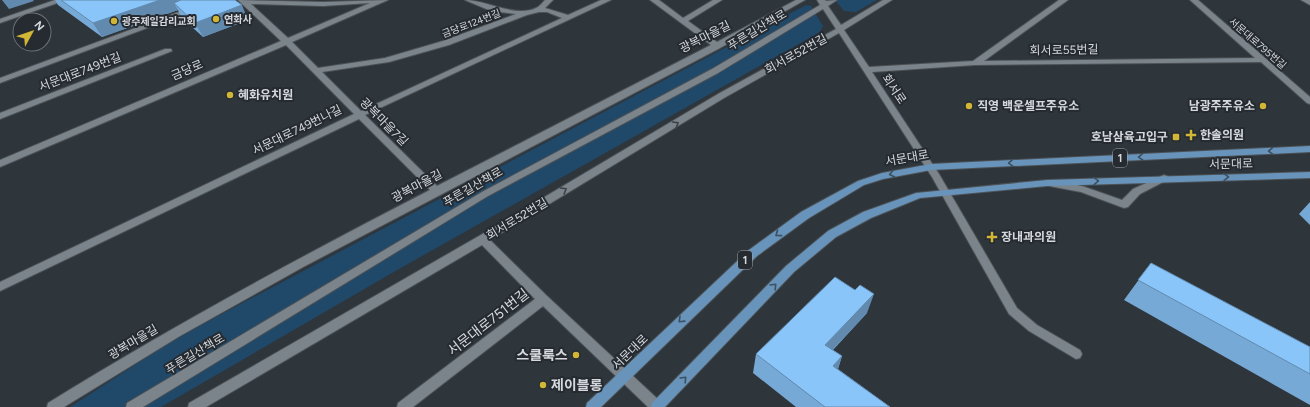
<svg xmlns="http://www.w3.org/2000/svg" width="1310" height="407" font-family="Figtree,'Noto Sans KR',sans-serif">
<style>
.green{fill:#204869}
.lines{fill:none;stroke-linecap:round;stroke-linejoin:round}
.minor-casing{stroke:#4c5256;stroke-width:2}
.major-casing{stroke:#4c5256;stroke-width:2}
.minor{fill:#7c848b;fill-rule:evenodd}
.major{fill:#6894bb;fill-rule:evenodd}
.wall{fill:#77a9d6}
.shaded-wall{fill:#618aae}
.building{fill:#8ac5f9;stroke:#618aae}
.oneway{stroke:#3b4148}
.oneway2{stroke:#3c5061}
.poi-dot{fill:#d2b635;stroke:#252b31;stroke-width:1.5}
.labels{text-anchor:middle;stroke-width:4;stroke-linejoin:round;paint-order:stroke}
.far-poi-label{font-size:10px;font-weight:bold;fill:#d5d9dd;stroke:#252b31;text-anchor:start}
.far-street-label{font-size:10px;fill:#d5d9dd;stroke:#252b31}
.shield{fill:#252b31;stroke:#a0a5a9;stroke-width:1}
.shield-label{font-size:11px;font-weight:bold;fill:#d5d9dd}
.street-label{font-size:12px;fill:#d5d9dd;stroke:#252b31}
.poi-label{font-size:12px;font-weight:bold;fill:#d5d9dd;stroke:#252b31;text-anchor:start}
.near-street-label{font-size:14px;fill:#d5d9dd;stroke:#252b31}
.near-poi-label{font-size:14px;font-weight:bold;fill:#d5d9dd;stroke:#252b31;text-anchor:end}
</style>
<rect width="100%" height="100%" fill="#2e353b"/>
<g class="green">
<polygon points="835,0 877,0 856,12 844,11"/>
<polygon points="806,5 811,6 823,26 820,32 399,269 161,407 70,407 161,348 199,326"/>
</g>
<g class="lines">
<defs>
<g id="minor">
<polygon points="55,0 66,0 0,23 0,19"/>
<polygon points="211,0 222,0 0,83 0,78"/>
<path d="M238,0L323,2L388,0L292,42L318,68L385,58L443,41L516,14L491,11L465,0C486,0 516,18 536,8C539,7 542,3 545,0H553L545,8L568,15L601,0H611L365,115L437,186L711,45L650,0H659L683,18L713,0H722L688,21L717,42L796,0H805L720,48L305,266L180,336L64,407H47L48,403C172,326 300,257 430,190L359,119L0,291V282L354,114L286,45L0,167V160L281,41ZM370,3L288,38L251,4L323,6ZM539,12H547L562,18L361,111L322,72L389,62L449,45L527,15Z"/>
<polygon points="817,0 825,0 826,1 837,0 828,6 841,25 883,0 892,0 844,30 869,67 973,61 1059,0 1068,0 984,61 1255,58 1190,0 1198,0 1310,97 1310,104 1307,103 1261,62 975,65 872,72 939,174 1017,308 1037,325 1080,350 1082,354 1080,358 1076,359 1029,331 1009,314 932,177 839,33 724,98 490,240 547,296 662,403 663,407 648,407 543,306 413,407 397,407 398,403 535,299 482,245 206,407 188,407 189,403 479,236 718,94 836,29 823,9 718,73 488,196 143,407 126,407 127,403 482,192 712,69 820,5"/>
<polygon points="1301,0 1310,0 1310,5"/>
<polygon points="165,49 171,49 172,51 0,119 0,113"/>
<polygon points="1164,175 1167,176 1169,178 1167,180 1140,194 1128,207 1124,208 1081,192 1049,186 1044,183 1049,180 1082,186 1122,200 1133,189"/>
</g>
<g id="major">
<polygon points="1310,146 1310,152 931,170 883,179 864,185 809,218 757,256 601,407 586,407 587,403 749,250 801,212 858,181 882,173 931,164"/>
<polygon points="1310,172 1310,178 1047,186 920,198 871,218 836,237 794,272 665,407 651,407 652,403 786,266 828,231 863,212 916,193 1047,180"/>
</g>
</defs>
<use href="#minor" class="minor-casing"/>
<use href="#major" class="major-casing"/>
<use href="#minor" class="minor"/>
<use href="#major" class="major"/>
</g>
<g class="wall">
<polygon points="55,0 235,0 248,20 203,37 181,17 178,10 102,37 58,5"/>
<polygon points="1310,202 1310,225 1299,214"/>
<polygon points="1151,263 1310,347 1310,405 1124,300"/>
<polygon points="867,313 833,350 842,356 838,369 890,407 796,407 753,373 756,354"/>
</g>
<g class="shaded-wall">
<polygon points="2,0 33,0 34,1 9,9"/>
<polygon points="160,0 207,0 174,3 178,10 102,37 93,23"/>
<polygon points="242,5 248,20 203,37 195,23"/>
<polygon points="874,294 867,313 820,363 825,345"/>
<polygon points="842,356 836,375 833,366"/>
</g>
<g class="building">
<polygon points="61,0 160,0 93,23"/>
<polygon points="181,0 235,0 242,5 195,23 174,3"/>
<polygon points="1151,263 1310,347 1310,374 1138,280"/>
<polygon points="835,277 855,290 860,285 874,294 825,345 842,356 833,366 890,407 825,407 756,354"/>
</g>
<defs><path id="oneway-chevron" d="M-2-3.5L2.5 0L-2 3.5" fill="none" stroke-width="1.6" stroke-linecap="round" stroke-linejoin="round"/></defs>
<g class="oneway">
<use href="#oneway-chevron" transform="translate(676 124) rotate(-31)"/>
<use href="#oneway-chevron" transform="translate(564 190) rotate(-31)"/>
</g>
<g class="oneway2">
<use href="#oneway-chevron" transform="translate(1271 151) rotate(177)"/>
<use href="#oneway-chevron" transform="translate(1141 157) rotate(177)"/>
<use href="#oneway-chevron" transform="translate(1011 163) rotate(177)"/>
<use href="#oneway-chevron" transform="translate(892 174) rotate(168)"/>
<use href="#oneway-chevron" transform="translate(1226 177) rotate(-1)"/>
<use href="#oneway-chevron" transform="translate(1096 181) rotate(-2)"/>
<use href="#oneway-chevron" transform="translate(778 234) rotate(144)"/>
<use href="#oneway-chevron" transform="translate(774 286) rotate(-46)"/>
<use href="#oneway-chevron" transform="translate(681 320) rotate(136)"/>
<use href="#oneway-chevron" transform="translate(684 379) rotate(-46)"/>
</g>
<g class="poi-dot">
<circle cx="216" cy="19" r="4"/>
<circle cx="114" cy="21" r="4"/>
<circle cx="230" cy="95" r="4"/>
<circle cx="969" cy="106" r="4"/>
<circle cx="1263" cy="106" r="4"/>
<path d="M1189 129h4v4h4v4h-4v4h-4v-4h-4v-4h4z"/>
<rect x="1172" y="133" width="8" height="8" rx="2"/>
<path d="M990 231h4v4h4v4h-4v4h-4v-4h-4v-4h4z"/>
<circle cx="576" cy="355" r="4"/>
<circle cx="543" cy="385" r="4"/>
</g>
<g class="labels">
<g class="far-poi-label">
<text x="224" y="23">연화사</text>
<text x="122" y="25">광주제일감리교회</text>
</g>
<g class="far-street-label">
<text transform="translate(471 23) rotate(-21)" y="4">금당로124번길</text>
<text transform="translate(1258 43) rotate(41)" y="4">서문대로795번길</text>
</g>
<g class="shield">
<rect x="1113" y="149" width="14" height="18" rx="3"/>
<rect x="738" y="251" width="14" height="18" rx="3"/>
</g>
<g class="shield-label">
<text x="1120" y="162">1</text>
<text x="745" y="264">1</text>
</g>
<g class="street-label">
<text transform="translate(757 30) rotate(-31)" y="4">푸른길산책로</text>
<text transform="translate(705 37) rotate(-27)" y="4">광복마을길</text>
<text transform="translate(1064 50) rotate(-1)" y="4">회서로55번길</text>
<text transform="translate(796 54) rotate(-29)" y="4">회서로52번길</text>
<text transform="translate(187 70) rotate(-23)" y="4">금당로</text>
<text transform="translate(80 72) rotate(-21)" y="4">서문대로749번길</text>
<text transform="translate(894 89) rotate(56)" y="4">회서로</text>
<text transform="translate(384 122) rotate(45)" y="4">광복마을7길</text>
<text transform="translate(297 130) rotate(-26)" y="4">서문대로749번나길</text>
<text transform="translate(907 158) rotate(-10)" y="4">서문대로</text>
<text transform="translate(1231 164) rotate(-1)" y="4">서문대로</text>
<text transform="translate(417 186) rotate(-28)" y="4">광복마을길</text>
<text transform="translate(473 187) rotate(-30)" y="4">푸른길산책로</text>
<text transform="translate(517 219) rotate(-31)" y="4">회서로52번길</text>
<text transform="translate(133 342) rotate(-31)" y="4">광복마을길</text>
<text transform="translate(630 352) rotate(-44)" y="4">서문대로</text>
<text transform="translate(195 354) rotate(-31)" y="4">푸른길산책로</text>
</g>
<g class="poi-label">
<text x="238" y="99">혜화유치원</text>
<text x="977" y="110">직영 백운셀프주유소</text>
<text x="1255" y="110" text-anchor="end">남광주주유소</text>
<text x="1200" y="139">한솔의원</text>
<text x="1168" y="141" text-anchor="end">호남삼육고입구</text>
<text x="1001" y="241">장내과의원</text>
</g>
<g class="near-street-label">
<text transform="translate(488 322) rotate(-38)" y="5">서문대로751번길</text>
</g>
<g class="near-poi-label">
<text x="568" y="360">스쿨룩스</text>
<text x="551" y="390" text-anchor="start">제이블롱</text>
</g>
</g>
<g transform="translate(32 32) rotate(50)"><circle r="19" fill="#252b31" stroke="#6b7176"/>
<path d="M0-3L7 15L0 10L-7 15Z" fill="#d2b635"/>
<text y="-6" font-size="11" font-weight="bold" text-anchor="middle" fill="#d5d9dd">N</text>
</g>
</svg>
